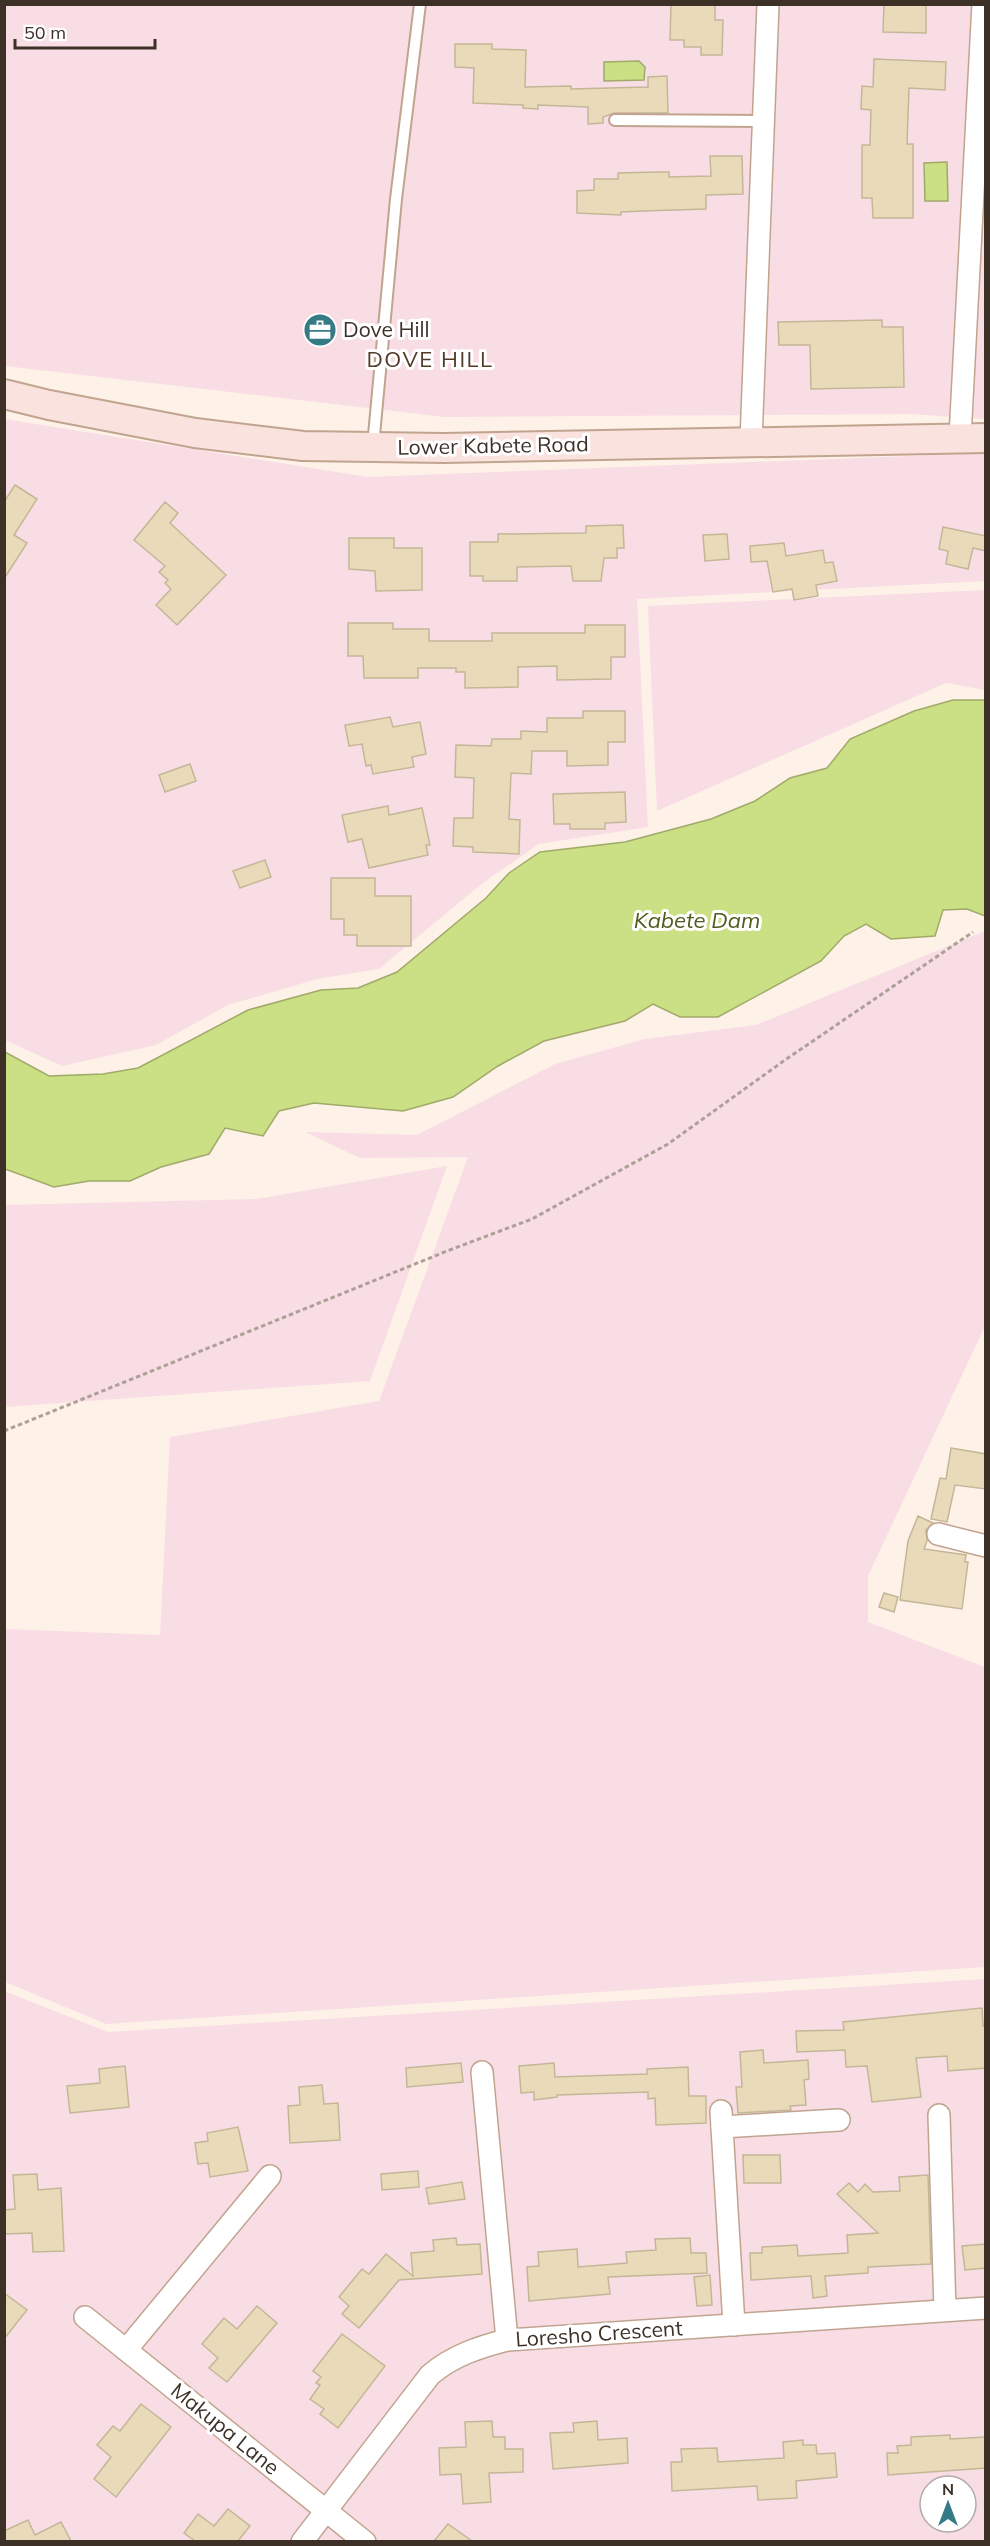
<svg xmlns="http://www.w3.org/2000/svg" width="990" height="2546" font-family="Mulish,sans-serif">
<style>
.green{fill:#f8dde5;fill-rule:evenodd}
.water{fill:#cbdf85;stroke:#a0aa69;stroke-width:1.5}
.building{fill:#e9dbba;stroke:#c3b797;stroke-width:1.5}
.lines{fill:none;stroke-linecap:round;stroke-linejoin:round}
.lane-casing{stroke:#c1a48f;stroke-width:14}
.street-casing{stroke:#c1a48f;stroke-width:24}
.secondary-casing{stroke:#c1a48f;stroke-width:32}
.path{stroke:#aca097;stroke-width:3;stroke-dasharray:4.5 3;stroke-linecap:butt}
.lane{stroke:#fff;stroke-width:10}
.street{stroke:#fff;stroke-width:21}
.secondary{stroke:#fae2df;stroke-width:28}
.labels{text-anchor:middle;stroke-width:6;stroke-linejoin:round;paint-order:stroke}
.poi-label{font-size:21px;fill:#3c3027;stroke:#fff;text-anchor:start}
.street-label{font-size:21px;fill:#3c3027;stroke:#fff}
.neighbourhood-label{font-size:22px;letter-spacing:1.5px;fill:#533a27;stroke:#fff}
.water-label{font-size:22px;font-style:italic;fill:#515d1e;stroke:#fff}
</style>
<rect width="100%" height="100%" fill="#fdf1e8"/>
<g class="green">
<polygon points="4,5 985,5 985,419 910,414 445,417 5,366"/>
<polygon points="4,419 368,477 985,453 985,581 637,599 648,827 539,844 484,882 379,969 317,979 228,1005 156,1045 62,1066 5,1040"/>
<polygon points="985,590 985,690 946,683 657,811 648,606"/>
<polygon points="985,931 985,1326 868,1576 868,1622 985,1667 985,1967 106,2024 5,1982 5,1629 160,1635 170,1437 379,1401 468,1157 360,1158 305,1132 417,1135 555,1064 645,1039 756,1025"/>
<polygon points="447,1166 370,1381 5,1407 5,1205 257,1199"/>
<path d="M985,1979V2541H5L4,1991L108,2032ZM930,2486H966V2522H930Z"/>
</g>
<g class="water">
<polygon points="639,61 645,67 644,80 604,81 604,62"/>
<polygon points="947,162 948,201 925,201 924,163"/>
<polygon points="953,700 985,700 985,916 967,909 943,910 935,936 891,939 866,924 844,936 821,961 718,1017 680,1017 653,1004 625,1021 544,1041 498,1066 453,1097 403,1111 314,1103 279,1111 263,1136 225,1128 209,1154 161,1167 130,1181 89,1181 54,1187 5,1169 5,1052 49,1076 103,1074 138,1068 248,1010 321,990 358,988 397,972 486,898 509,873 540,852 625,842 711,819 755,801 790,778 827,768 850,739 914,711"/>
</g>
<g class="building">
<polygon points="671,4 715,4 715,20 723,20 722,55 701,55 701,47 684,47 684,40 670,40"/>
<polygon points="884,4 926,4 926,33 883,32"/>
<polygon points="455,44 492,44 492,49 526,50 525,87 571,86 571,89 648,87 648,77 667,76 668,113 614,113 603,117 603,123 588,124 588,107 538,105 538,109 523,108 523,105 473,103 474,68 455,67"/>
<polygon points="874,59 946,62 945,90 909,88 907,144 913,144 913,218 873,218 872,198 862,198 862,145 870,145 871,110 861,109 862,86 873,87"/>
<polygon points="710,156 742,156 743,194 706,195 706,209 643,211 621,212 621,215 577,213 577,191 594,190 594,179 618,179 618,173 657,172 669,172 669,177 711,176"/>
<polygon points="882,320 882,327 903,327 904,387 811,389 810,345 779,345 778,322"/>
<polygon points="15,485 37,499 14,535 27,543 4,579 4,502"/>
<polygon points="165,502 178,513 170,523 226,575 177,625 156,605 171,589 165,583 168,580 159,572 165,566 134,540"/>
<polygon points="623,525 624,548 617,548 617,558 604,558 601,581 573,581 571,566 517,567 517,581 483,581 483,576 470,576 470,542 498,542 498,534 586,533 586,526"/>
<polygon points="943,527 986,536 986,551 973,548 968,569 946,564 948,551 939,549"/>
<polygon points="727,534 729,559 705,561 703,535"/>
<polygon points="349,538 394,538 394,548 422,548 422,590 376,591 375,571 349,569"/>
<polygon points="784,543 786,556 823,550 825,563 833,562 837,581 816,585 818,596 794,600 792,589 773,592 767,561 751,562 750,546"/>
<polygon points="348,623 393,623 393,629 429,629 429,641 492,641 492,633 585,633 585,625 625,625 625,657 611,657 611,679 557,680 557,666 518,667 518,687 465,688 465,672 456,672 456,668 418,668 418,678 364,678 363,656 348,656"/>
<polygon points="583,711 625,711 625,742 608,742 608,765 567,766 567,751 532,751 531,774 511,773 509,819 520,820 519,854 473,852 473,847 453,846 454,818 473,818 474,778 455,777 456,745 491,746 492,739 521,739 521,731 547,732 547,718 583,718"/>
<polygon points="390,717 393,727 420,722 426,754 412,757 414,767 373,774 371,765 366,766 362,744 349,746 345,725"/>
<polygon points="190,764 196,781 165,792 159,775"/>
<polygon points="625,792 626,822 605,823 605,829 570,829 570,824 554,824 553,794"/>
<polygon points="388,806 389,815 422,808 430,845 426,845 428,855 369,868 362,839 348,842 342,815"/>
<polygon points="265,860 271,877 240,888 233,871"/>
<polygon points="331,878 375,878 375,896 411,896 411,946 357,946 357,935 344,935 344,919 331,919"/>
<polygon points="951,1448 986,1454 986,1489 955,1485 947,1522 931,1519 940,1478 946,1479"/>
<polygon points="918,1516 933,1523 926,1530 927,1541 924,1549 966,1555 965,1562 968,1562 962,1609 900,1600 908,1541"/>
<polygon points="884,1593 898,1597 894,1612 879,1607"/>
<polygon points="982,2008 983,2026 986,2026 986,2068 948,2071 947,2056 916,2058 921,2097 872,2102 867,2066 846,2067 845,2050 797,2052 796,2031 844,2030 843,2022"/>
<polygon points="763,2050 764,2063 808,2060 809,2079 804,2080 806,2105 790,2106 791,2110 738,2113 736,2087 742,2087 740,2052"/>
<polygon points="461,2063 463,2082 407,2087 406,2068"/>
<polygon points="554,2063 555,2077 647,2074 647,2069 688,2067 689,2096 706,2096 706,2123 656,2125 655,2098 648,2099 648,2092 557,2095 557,2097 534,2100 534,2092 521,2093 519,2066"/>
<polygon points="125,2066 129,2107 70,2113 67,2086 100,2083 99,2069"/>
<polygon points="322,2085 324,2104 338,2103 340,2140 290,2143 288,2106 300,2105 299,2087"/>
<polygon points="238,2127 248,2171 210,2177 208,2163 198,2164 195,2143 208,2141 207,2133"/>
<polygon points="743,2155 780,2155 781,2183 744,2183"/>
<polygon points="418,2171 419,2187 382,2190 381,2174"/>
<polygon points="37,2174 38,2190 61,2188 64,2251 33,2252 32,2233 4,2234 4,2210 15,2209 13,2175"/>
<polygon points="928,2175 931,2264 868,2267 868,2273 825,2276 827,2296 813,2298 811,2276 751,2280 750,2253 762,2253 762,2247 797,2245 798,2256 848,2253 847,2235 878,2233 837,2194 849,2183 858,2192 865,2184 873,2192 900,2191 899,2177"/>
<polygon points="462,2182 465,2199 429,2204 426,2188"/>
<polygon points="456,2238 457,2245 480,2244 482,2274 399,2280 359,2328 342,2314 349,2306 339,2297 362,2269 369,2274 386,2254 413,2276 411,2253 434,2251 433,2240"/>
<polygon points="690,2238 691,2253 706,2253 707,2273 608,2277 610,2294 529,2301 527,2267 539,2266 538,2252 577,2249 578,2267 627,2263 626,2252 656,2250 655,2239"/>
<polygon points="986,2244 986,2268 965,2270 962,2246"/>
<polygon points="710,2275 712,2305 697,2306 694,2277"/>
<polygon points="4,2293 27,2310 4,2339"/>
<polygon points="257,2306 277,2323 227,2382 209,2368 218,2358 202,2344 224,2318 237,2329"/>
<polygon points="342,2334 385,2366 338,2428 320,2414 324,2409 310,2399 320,2385 316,2383 321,2377 313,2371"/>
<polygon points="141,2404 171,2427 116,2497 94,2479 111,2457 97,2445 113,2426 120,2431"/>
<polygon points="492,2421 493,2437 505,2437 505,2449 523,2449 523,2472 489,2473 491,2502 463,2504 461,2474 440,2475 439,2448 466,2447 465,2422"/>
<polygon points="597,2421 598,2440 627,2438 628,2463 553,2469 550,2433 574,2432 573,2423"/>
<polygon points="950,2435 950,2439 986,2437 986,2468 888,2475 887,2453 898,2453 897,2446 911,2445 911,2437"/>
<polygon points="803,2440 803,2445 816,2445 817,2454 835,2453 837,2477 796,2481 797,2498 758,2500 757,2486 672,2491 671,2462 682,2462 681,2449 717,2448 718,2462 784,2458 783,2442"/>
<polygon points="228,2509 250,2526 238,2541 195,2541 184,2533 198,2514 214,2526"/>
<polygon points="28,2520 35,2535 61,2522 71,2541 4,2541 4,2531"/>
<polygon points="448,2524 472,2541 434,2541"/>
</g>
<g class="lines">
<defs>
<g id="lane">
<polyline points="615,120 762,121"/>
<polyline points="373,446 396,199 420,4"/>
</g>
<g id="street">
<polyline points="960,437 983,4"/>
<polyline points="751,441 768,4"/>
<polyline points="938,1534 986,1546"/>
<polyline points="482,2072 507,2340"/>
<polyline points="721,2111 734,2325"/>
<polyline points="939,2115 945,2310"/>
<polyline points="722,2127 839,2120"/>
<polyline points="85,2317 365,2542"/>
<polyline points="126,2350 270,2176"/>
<path d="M302,2542L430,2375C452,2356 479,2347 507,2340L986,2308"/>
</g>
<polyline id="secondary" points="4,394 49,405 195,433 303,446 444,448 986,438"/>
</defs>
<use href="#lane" class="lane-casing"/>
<use href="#street" class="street-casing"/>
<use href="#secondary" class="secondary-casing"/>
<polyline class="path" points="4,1431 447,1251 532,1219 668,1144 785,1060 973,932"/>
<use href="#lane" class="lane"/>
<use href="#street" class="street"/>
<use href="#secondary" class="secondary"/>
</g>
<defs>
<symbol id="office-disc" viewBox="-11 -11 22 22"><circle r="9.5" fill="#347b86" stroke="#fff"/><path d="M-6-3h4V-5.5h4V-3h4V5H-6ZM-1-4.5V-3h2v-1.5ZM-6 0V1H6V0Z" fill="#fff"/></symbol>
</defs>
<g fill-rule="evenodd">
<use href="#office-disc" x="301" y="311" width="38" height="38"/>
</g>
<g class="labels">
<g class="poi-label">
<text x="343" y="337">Dove Hill</text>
</g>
<g class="street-label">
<text transform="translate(493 446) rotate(-1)" y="7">Lower Kabete Road</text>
<text transform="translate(599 2334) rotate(-4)" y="7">Loresho Crescent</text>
<text transform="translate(225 2429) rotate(39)" y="7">Makupa Lane</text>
</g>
<g class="neighbourhood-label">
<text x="430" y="367">DOVE HILL</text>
</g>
<g class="water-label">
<text x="697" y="928">Kabete Dam</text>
</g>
</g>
<rect width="990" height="2546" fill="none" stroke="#3c3027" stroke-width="12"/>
<g transform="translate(948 2504)"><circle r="28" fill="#ffffff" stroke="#b1aca9" stroke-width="1.5"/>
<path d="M0-4.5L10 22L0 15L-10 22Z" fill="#347b86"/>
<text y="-9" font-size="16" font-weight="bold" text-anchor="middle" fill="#3c3027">N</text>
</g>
<path d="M15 39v9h140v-9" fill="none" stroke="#3c3027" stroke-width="3"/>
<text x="24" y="39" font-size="18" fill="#3c3027" stroke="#ffffff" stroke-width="4.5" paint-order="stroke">50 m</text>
</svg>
